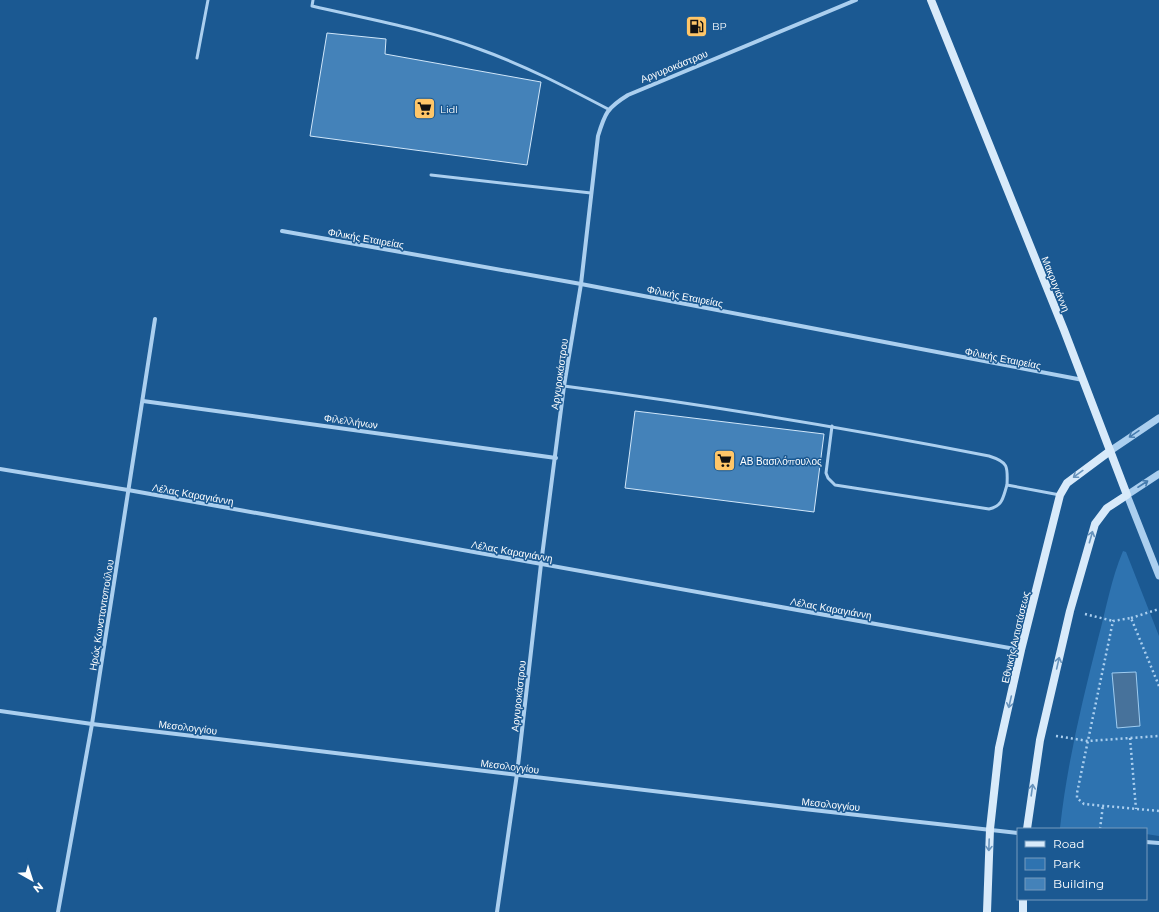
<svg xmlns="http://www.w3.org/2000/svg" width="1159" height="912" font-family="Montserrat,sans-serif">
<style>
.green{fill:#2e73b0}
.water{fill:#47729b;stroke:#9eccf1}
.building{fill:#4482b9;stroke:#d1e7fa}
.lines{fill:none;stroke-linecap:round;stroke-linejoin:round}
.path{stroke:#abcfef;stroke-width:2.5;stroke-dasharray:2 3;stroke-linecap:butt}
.service{stroke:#abcfef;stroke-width:3}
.minor{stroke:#abcfef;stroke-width:4}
.tertiary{stroke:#abcfef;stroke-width:7}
.secondary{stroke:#d8eafa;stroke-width:8}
.oneway{stroke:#467cae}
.oneway2{stroke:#6793bc}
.labels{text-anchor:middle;stroke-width:3;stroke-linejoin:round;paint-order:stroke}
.poi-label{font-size:10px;fill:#fff;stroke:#1b5992;text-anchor:start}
.street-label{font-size:10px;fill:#fff;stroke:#1b5992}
</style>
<rect width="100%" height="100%" fill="#1b5992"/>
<path class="green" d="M1123,551L1126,552L1159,636V836L1146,834V829L1060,828C1067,764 1082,702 1098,639C1106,610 1111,579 1123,551Z"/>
<polygon class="water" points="1136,672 1140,726 1117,728 1112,673"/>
<g class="building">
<polygon points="327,33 386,39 385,54 541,82 527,165 310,136"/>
<polygon points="635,411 824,434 814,512 625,488"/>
</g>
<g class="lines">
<g class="path">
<polyline points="1085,614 1113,621"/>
<polyline points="1131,618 1159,609"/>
<polyline points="1159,686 1131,618 1113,621 1077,793 1077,798 1084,804 1159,811"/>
<polyline points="1056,736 1088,741 1159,736"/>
<polyline points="1130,738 1136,809"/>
<polyline points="1100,829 1103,805"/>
</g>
<g class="service">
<path d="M313,0L312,6C368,19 425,29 479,49C524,65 566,87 608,109"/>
<polyline points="197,58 208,0"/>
<polyline points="431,175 591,193"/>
<path d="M564,386C707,405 848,428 989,456C1008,462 1008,466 1007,485L1060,495"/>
<path d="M832,426L826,473L828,478L835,485L989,509C1003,506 1003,497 1007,485"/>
</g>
<g class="minor">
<polyline points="282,231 581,284 1083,380"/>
<polyline points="143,401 556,458"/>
<polyline points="0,469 128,490 1021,650"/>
<polyline points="0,711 92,724 795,808 1018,833"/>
<polyline points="1146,842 1159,843"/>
<polyline points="58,912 92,724 155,319"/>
<path d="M497,912L517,774L541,564L564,386L581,284L598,136C605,113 607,108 628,95L856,0"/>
</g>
<g class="tertiary">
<polyline points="1110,451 1159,418"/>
<polyline points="1159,474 1127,495 1159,576"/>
</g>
<g class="secondary">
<polyline points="931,0 1064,330 1127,495 1107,508 1095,524 1070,611 1040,740 1027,829"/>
<polyline points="987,912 990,829 999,748 1021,650 1060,495 1067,483 1110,451"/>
<polyline points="1023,912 1023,899"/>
</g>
</g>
<defs><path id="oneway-shaft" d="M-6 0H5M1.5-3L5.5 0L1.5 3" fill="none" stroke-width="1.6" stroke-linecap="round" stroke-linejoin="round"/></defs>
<g class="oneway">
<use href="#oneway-shaft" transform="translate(1134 434) rotate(146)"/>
<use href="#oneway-shaft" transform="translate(1143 484) rotate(-33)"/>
</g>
<g class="oneway2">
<use href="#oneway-shaft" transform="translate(1078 474) rotate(144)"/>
<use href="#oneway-shaft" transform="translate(1091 537) rotate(-74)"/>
<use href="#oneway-shaft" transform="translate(1058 663) rotate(-77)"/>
<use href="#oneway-shaft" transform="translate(1010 702) rotate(103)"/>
<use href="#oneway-shaft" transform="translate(1032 790) rotate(-82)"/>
<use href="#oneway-shaft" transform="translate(989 845) rotate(92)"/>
</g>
<defs>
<symbol id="fuel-square" viewBox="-11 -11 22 22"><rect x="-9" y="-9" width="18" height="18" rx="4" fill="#ffc668" stroke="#1b5992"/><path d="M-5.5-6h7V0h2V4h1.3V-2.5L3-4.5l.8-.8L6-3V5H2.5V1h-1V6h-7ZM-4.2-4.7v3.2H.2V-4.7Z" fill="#111"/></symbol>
<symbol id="supermarket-square" viewBox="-11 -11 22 22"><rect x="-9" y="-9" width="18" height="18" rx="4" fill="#ffc668" stroke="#1b5992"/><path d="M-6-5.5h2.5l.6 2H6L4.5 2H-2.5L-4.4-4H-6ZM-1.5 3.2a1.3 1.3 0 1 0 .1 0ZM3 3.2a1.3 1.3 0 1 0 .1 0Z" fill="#111"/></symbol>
</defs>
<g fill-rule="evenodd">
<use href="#fuel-square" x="684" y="14" width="25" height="25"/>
<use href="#supermarket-square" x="412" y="96" width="25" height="25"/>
<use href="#supermarket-square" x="712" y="448" width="25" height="25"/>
</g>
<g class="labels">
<g class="poi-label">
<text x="712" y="30">BP</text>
<text x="440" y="113">Lidl</text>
<text x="740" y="465">ΑΒ Βασιλόπουλος</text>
</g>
<g class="street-label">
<text transform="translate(674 66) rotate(-22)" y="4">Αργυροκάστρου</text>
<text transform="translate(366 238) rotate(10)" y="4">Φιλικής Εταιρείας</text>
<text transform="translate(1056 284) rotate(68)" y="4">Μακρυγιάννη</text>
<text transform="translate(685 296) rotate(11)" y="4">Φιλικής Εταιρείας</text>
<text transform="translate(1003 358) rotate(11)" y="4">Φιλικής Εταιρείας</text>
<text transform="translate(559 374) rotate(-82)" y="4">Αργυροκάστρου</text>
<text transform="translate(351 421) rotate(8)" y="4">Φιλελλήνων</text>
<text transform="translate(193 494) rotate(10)" y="4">Λέλας Καραγιάννη</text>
<text transform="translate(512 551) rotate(10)" y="4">Λέλας Καραγιάννη</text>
<text transform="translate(831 608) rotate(10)" y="4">Λέλας Καραγιάννη</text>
<text transform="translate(101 615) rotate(-81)" y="4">Ηρώς Κωνσταντοπούλου</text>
<text transform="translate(1015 637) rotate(-77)" y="4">Εθνικής Αντιστάσεως</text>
<text transform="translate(518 696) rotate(-84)" y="4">Αργυροκάστρου</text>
<text transform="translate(188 727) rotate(7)" y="4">Μεσολογγίου</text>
<text transform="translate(510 766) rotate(7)" y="4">Μεσολογγίου</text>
<text transform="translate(831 804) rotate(6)" y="4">Μεσολογγίου</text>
</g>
</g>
<rect x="1017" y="828" width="130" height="72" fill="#1b5992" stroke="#769bbe"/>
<rect x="1025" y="841" width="20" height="6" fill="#d8eafa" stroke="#769bbe"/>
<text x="1053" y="848" font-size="12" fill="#ffffff">Road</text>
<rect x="1025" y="858" width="20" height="12" fill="#2e73b0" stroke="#769bbe"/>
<text x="1053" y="868" font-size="12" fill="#ffffff">Park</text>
<rect x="1025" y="878" width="20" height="12" fill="#4482b9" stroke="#769bbe"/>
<text x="1053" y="888" font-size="12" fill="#ffffff">Building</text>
<g transform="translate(32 880) rotate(141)" stroke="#1b5992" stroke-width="3" paint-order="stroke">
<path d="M0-3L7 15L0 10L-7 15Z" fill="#ffffff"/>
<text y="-6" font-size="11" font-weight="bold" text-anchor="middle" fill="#ffffff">N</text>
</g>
</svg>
